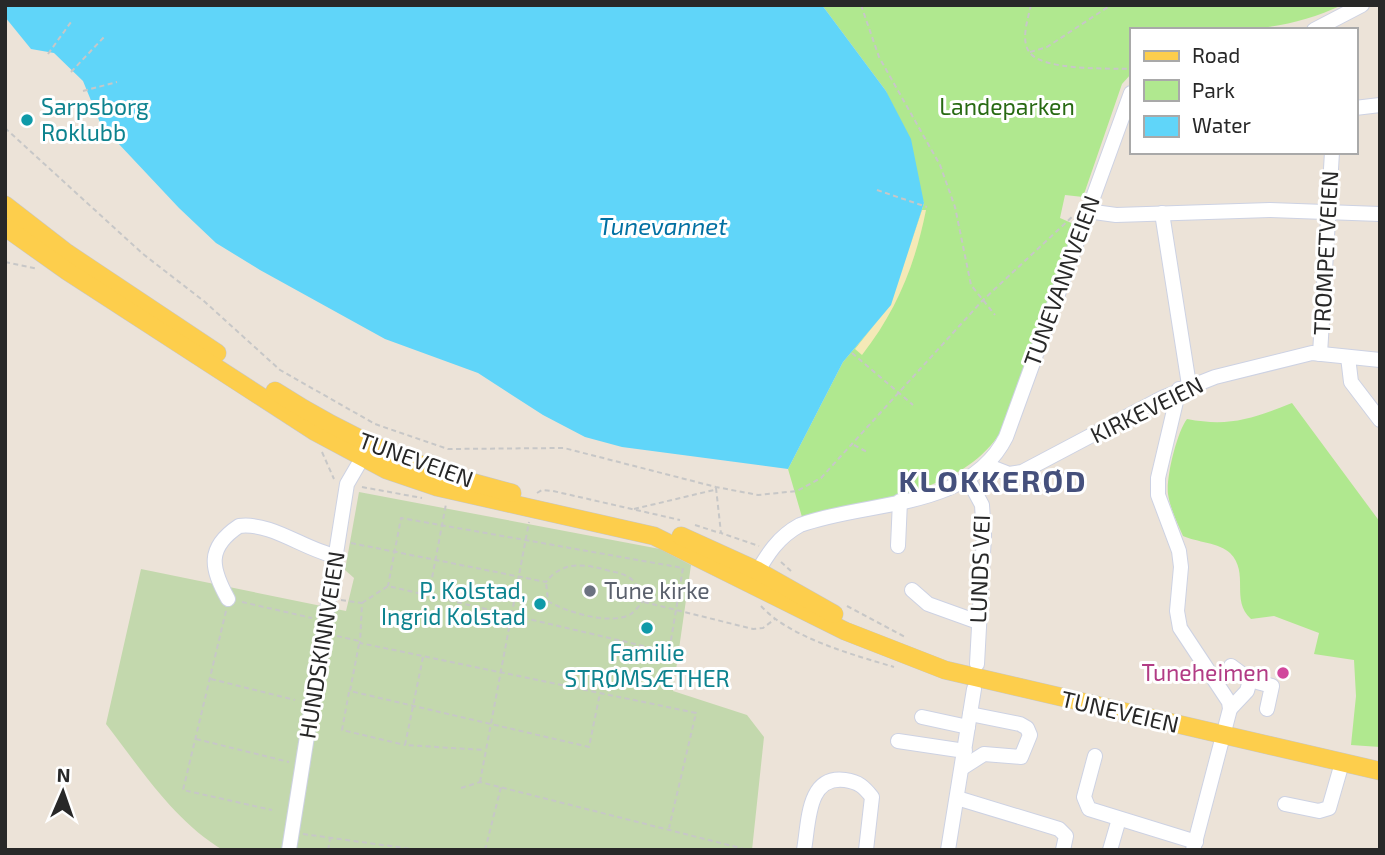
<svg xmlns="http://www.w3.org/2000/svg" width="1385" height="855" font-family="'Exo 2',sans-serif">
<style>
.green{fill:#b0e88f}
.sand{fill:#f5e9b7}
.cemetery{fill:#c3d8ad}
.water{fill:#60d5f9}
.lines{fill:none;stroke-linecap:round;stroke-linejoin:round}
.minor-casing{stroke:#cdd2e3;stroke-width:16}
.major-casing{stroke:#c7c7c7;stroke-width:19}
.path{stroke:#c7c7c7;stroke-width:2;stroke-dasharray:5 3.5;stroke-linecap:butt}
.minor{stroke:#fff;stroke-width:14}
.major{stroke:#fdce4c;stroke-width:18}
.culture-dot{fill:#0f9aa8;stroke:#fff;stroke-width:2.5}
.worship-dot{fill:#6b7280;stroke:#fff;stroke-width:2.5}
.hotel-dot{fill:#d1479c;stroke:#fff;stroke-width:2.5}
.labels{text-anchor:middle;stroke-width:6;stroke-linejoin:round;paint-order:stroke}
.culture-label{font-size:23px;fill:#0d838f;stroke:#fff;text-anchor:start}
.park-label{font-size:23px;fill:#286a13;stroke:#fff}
.street-label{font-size:23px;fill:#282828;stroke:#fff}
.worship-label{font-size:23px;fill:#5b616d;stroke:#fff;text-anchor:start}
.hotel-label{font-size:23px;fill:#b23c85;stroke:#fff;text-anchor:end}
.water-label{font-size:24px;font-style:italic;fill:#0270a2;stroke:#fff}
.district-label{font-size:30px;font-weight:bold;letter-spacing:2px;fill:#45507c;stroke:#fff}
</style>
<rect width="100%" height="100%" fill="#ece3d8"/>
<g class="green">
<path d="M822,5H1342C1274,38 1205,30 1131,30V74L1122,84L1083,197L1065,195L1060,218L1076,225L1000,433C961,494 868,501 802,517L788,469L843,362L891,305L924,203L886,91Z"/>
<path d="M1292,403L1380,522V747L1351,745L1356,696L1354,660L1314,654L1319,633L1274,616L1251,619C1230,600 1250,573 1230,553C1220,543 1196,542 1183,536C1177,522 1170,508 1168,494C1166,477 1177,432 1187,419C1229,427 1252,419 1292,403Z"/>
</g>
<path class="sand" d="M922,210H926C915,265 897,310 862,355L855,349L890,305Z"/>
<path class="cemetery" d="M359,492L660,549L691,565L673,691L747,715L764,737L752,850H223C174,821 140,768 106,724L141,569L346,611L354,578L345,570Z"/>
<polygon class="water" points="5,5 822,5 886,91 911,139 924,203 891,305 843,362 788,469 622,447 585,437 543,415 478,373 385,339 260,270 216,243 179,208 101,125 83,81 54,53 31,49 5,17"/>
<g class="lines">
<defs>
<g id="minor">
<polyline points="1314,30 1362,5"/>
<polyline points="1355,108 1380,105"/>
<polyline points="1087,211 1116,215 1270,210 1380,214"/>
<polyline points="1162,213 1189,385"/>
<polyline points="1320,354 1332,152"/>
<polyline points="1348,357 1351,382 1380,420"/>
<polyline points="1179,389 1158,478 1158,495 1179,551 1181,567 1177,611 1180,628 1229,702 1230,709 1193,850"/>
<polyline points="986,465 1009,474 1022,472 1162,398 1215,377 1312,353 1380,360"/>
<polyline points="968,479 982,505 984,535 977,664"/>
<polyline points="898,546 900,501"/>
<path d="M753,579C766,557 776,538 800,525C867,500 969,511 1006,437L1131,93"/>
<polyline points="912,590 928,604 978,622"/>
<path d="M228,599C211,568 206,548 239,526C273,522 304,550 336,556"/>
<polyline points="1250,680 1272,686 1267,709"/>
<polyline points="1230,709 1247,691 1250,680 1231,666"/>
<polyline points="922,717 968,727"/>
<polyline points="898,741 965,751"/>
<polyline points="1095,756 1084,797 1089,809 1196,842"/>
<polyline points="962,768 984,754 1021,757 1030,735 1027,728 1020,724 970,714"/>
<polyline points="957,798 1059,829 1066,836 1063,850"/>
<polyline points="1285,804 1319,811 1329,808 1342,763"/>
<polyline points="289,850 347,484 368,448"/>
<path d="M804,850C809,822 807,775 845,780C859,782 864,787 872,797L866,850"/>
<polyline points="948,850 974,689"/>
<polyline points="1110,850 1119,819"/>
</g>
<g id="major">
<polyline points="5,205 67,253 217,353"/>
<polyline points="5,227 67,271 314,431 387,470 437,487 654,536 845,631 945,670 1380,771"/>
<path d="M275,391C349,439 426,472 512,493"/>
<polyline points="681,536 758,571 834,614"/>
</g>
</defs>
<use href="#minor" class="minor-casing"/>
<use href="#major" class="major-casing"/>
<g class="path">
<polyline points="861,5 879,57 940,165 955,207 971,285 995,315"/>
<path d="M1031,5C1028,19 1020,41 1030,53C1045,71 1108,68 1131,69"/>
<polyline points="1030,52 1047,47 1111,5"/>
<polyline points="48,54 71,22"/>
<polyline points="71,72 104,37"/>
<polyline points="83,91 117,82"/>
<polyline points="5,128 143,254 205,302 280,370 375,424 448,449 564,448 716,487 758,495 797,491 821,478 982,301 1073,216"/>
<polyline points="877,190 927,207"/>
<polyline points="5,262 38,269"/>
<polyline points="852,353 913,405"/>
<polyline points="854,445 869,453"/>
<polyline points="322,452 334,479"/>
<polyline points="362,487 422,498"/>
<polyline points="716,488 721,533 759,546"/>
<polyline points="537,493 542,490 553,491 680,520"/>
<polyline points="634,509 714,490"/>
<polyline points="695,525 720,533"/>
<path d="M351,543L546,582C563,560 585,564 610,571C618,573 628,574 634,582C639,587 641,595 643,601C640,605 635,611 631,614C611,626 566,612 548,601L546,582"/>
<polyline points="781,562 792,572"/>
<polyline points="429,594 446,504"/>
<polyline points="341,600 362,603 360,643 696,713 669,828"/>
<polyline points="242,602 312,618"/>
<polyline points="644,602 753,629 763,628 775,619"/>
<polyline points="362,603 388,586 669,652 683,568 401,518 388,586"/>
<path d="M761,606C790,638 854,655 894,667"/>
<polyline points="847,606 907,638"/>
<polyline points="226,611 183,790 272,810"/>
<polyline points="337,636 359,641"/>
<polyline points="359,644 350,691 589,747 600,693"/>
<polyline points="423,657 405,745 484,750"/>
<polyline points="211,679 295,700"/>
<polyline points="349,692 342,730 405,745"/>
<polyline points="196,739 289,762"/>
<polyline points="480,782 529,522"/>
<polyline points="461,788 480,782 748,850"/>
<polyline points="303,834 419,850"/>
<polyline points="328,850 330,839"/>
<polyline points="485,850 501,787"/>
</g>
<use href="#minor" class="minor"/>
<use href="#major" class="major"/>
</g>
<g class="culture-dot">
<circle cx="27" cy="120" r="7"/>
<circle cx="540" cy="604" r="7"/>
<circle cx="647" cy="628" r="7"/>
</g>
<circle class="worship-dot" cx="590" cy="591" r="7"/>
<circle class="hotel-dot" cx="1283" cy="673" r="7"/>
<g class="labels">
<g class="culture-label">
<text x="41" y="115">Sarpsborg<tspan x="41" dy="26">Roklubb</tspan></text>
<text x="526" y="599" text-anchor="end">P. Kolstad,<tspan x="526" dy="26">Ingrid Kolstad</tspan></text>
<text x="647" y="661" text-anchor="middle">Familie<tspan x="647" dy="26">STRØMSÆTHER</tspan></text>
</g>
<g class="park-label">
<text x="1007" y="115">Landeparken</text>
</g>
<g class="street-label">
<text transform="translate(1326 253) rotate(-87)" y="8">TROMPETVEIEN</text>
<text transform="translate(1062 281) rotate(-70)" y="8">TUNEVANNVEIEN</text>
<text transform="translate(1147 410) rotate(-26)" y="8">KIRKEVEIEN</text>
<text transform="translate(416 460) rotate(20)" y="8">TUNEVEIEN</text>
<text transform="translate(980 569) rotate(-88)" y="8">LUNDS VEI</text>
<text transform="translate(322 645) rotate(-81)" y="8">HUNDSKINNVEIEN</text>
<text transform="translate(1120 712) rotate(13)" y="8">TUNEVEIEN</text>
</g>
<g class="worship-label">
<text x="604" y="599">Tune kirke</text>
</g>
<g class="hotel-label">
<text x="1269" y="681">Tuneheimen</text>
</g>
<g class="water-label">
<text x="663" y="235">Tunevannet</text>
</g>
<g class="district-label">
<text x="993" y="492">KLOKKERØD</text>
</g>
</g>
<rect width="1385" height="855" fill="none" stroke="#282828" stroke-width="14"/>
<rect x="1130" y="28" width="228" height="126" fill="#ffffff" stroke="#a9a9a9" stroke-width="2"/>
<rect x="1144" y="51" width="35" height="10" fill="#fdce4c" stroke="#a9a9a9" stroke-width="2"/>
<text x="1192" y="63" font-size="21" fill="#282828">Road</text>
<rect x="1144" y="80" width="35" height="21" fill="#b0e88f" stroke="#a9a9a9" stroke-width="2"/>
<text x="1192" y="98" font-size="21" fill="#282828">Park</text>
<rect x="1144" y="116" width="35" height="21" fill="#60d5f9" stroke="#a9a9a9" stroke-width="2"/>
<text x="1192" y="133" font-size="21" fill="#282828">Water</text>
<g transform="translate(63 792) rotate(2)" stroke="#ffffff" stroke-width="5" paint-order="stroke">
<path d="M0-5L12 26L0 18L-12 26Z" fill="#282828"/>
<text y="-10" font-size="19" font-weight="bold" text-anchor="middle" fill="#282828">N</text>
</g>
</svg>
